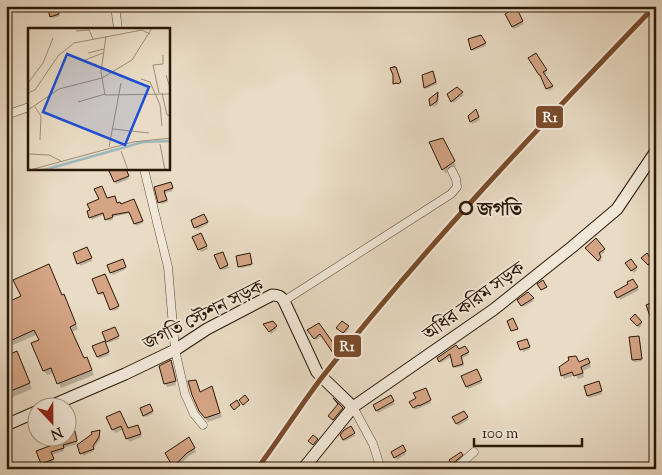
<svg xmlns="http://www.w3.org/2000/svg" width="662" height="475" font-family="'Sorts Mill Goudy','Noto Serif Bengali',serif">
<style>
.shadow{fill:#0003}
.building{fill:#d4a484;stroke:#2b1804}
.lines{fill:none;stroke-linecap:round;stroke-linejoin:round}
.street-casing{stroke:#5a4934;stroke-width:9}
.secondary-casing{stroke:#2b1804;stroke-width:13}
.street{stroke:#f1e8d9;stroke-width:8}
.secondary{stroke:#f1e8d9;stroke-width:11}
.rail-1-casing{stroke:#f1e8d9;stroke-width:9}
.rail-1{stroke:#7a4b2a;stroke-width:5}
.stop-dot{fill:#f1e8d9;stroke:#2b1804;stroke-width:2.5}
.labels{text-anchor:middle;stroke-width:4;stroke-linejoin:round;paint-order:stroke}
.stop-label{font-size:19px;font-weight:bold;fill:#2b1804;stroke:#f1e8d9;text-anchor:start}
.street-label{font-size:19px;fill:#2b1804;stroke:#f1e8d9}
.inset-river{fill:none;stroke:#9cb9be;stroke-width:2.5}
.inset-road{fill:none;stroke:#9d8d77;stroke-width:1}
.view{fill:#1d4ed8;fill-opacity:0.15;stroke:#1d4ed8;stroke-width:2.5}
.inset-edge{fill:none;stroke:#2b1804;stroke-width:2.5}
.line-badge{stroke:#f1e8d9;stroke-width:2}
.badge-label{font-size:14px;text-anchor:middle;font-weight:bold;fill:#fff}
</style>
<rect width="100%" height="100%" fill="#e9dbc4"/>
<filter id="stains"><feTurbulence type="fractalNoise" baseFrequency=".004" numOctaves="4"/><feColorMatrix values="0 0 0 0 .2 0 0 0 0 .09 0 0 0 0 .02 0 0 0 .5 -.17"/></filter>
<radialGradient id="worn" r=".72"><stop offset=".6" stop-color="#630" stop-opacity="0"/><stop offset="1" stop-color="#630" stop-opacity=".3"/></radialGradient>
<g class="shadow">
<polygon points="85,6 95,6 96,11 87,13"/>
<polygon points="57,7 60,16 53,18 51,16"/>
<polygon points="516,9 524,24 514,29 506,15"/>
<polygon points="481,36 486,46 473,51 472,49"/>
<polygon points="536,55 547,73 544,75 553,88 549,91 542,77 530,58"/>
<polygon points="434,75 437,84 426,89 425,87"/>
<polygon points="457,89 464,95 453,103 449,95"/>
<polygon points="438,94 439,96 438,104 433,107 430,100"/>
<polygon points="475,111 480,120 472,124 469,116"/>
<polygon points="442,140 456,166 445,173 443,169"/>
<polygon points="119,169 125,169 129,179 116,184 111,172"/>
<polygon points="172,186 173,191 165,193 168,202 161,204 156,188"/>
<polygon points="107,200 117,205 135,203 143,223 136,226 131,213 112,217 113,220 108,221 105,214 92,220 90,217"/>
<polygon points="204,215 208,224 197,230 192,221"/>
<polygon points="201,234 208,249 201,252 194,237"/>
<polygon points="596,240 605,252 599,256 602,260 599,262 587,250"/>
<polygon points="88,251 92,261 80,266 79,263"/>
<polygon points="224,255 229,268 222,270 221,268"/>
<polygon points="249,255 251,266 241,268 239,266"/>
<polygon points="644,261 652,261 654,264 650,267"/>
<polygon points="124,263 126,269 113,275 111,272"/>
<polygon points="628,266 636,268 637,270 634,273"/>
<polygon points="106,278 119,309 113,311 105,294 100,295 99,293"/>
<polygon points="633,280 639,290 620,300 616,292 630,284"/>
<polygon points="528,294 534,301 523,307 519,301"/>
<polygon points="62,296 66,301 78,329 72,332 84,360 89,363 94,375 61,388 54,373 47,375 44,371 33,344 40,341 38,334 13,345 11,340"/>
<polygon points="273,322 277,329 271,334 265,325"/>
<polygon points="633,322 641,322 642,325 639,328"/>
<polygon points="318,324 334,346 335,345 339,351 335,354 322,336 316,340 309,331"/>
<polygon points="348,327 349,329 344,335 338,328"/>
<polygon points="116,331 119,339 108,343 107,341"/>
<polygon points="639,337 641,345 640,345 642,361 634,362 633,360 631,338"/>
<polygon points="528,342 530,349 523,352 519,343"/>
<polygon points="105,345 109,355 99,359 94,347"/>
<polygon points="465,347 469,355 462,358 464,366 455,368 452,356 441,363 438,358"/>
<polygon points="6,357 19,358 32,389 8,399 6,395"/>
<polygon points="588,359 591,367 583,371 584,377 578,379 576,375 564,379 562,375 571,361 579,363"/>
<polygon points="171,362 172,365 171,365 176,385 167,387 165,383"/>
<polygon points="478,373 482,383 468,389 462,377"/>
<polygon points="600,385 602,394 589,398 588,396"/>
<polygon points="212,388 222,417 208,422 203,415 200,393"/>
<polygon points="425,390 431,403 415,410 411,402 417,399"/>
<polygon points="390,397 395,404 378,413 374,405"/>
<polygon points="149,405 153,414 145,417 141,409"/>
<polygon points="342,408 343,411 334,422 329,416"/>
<polygon points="464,412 468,420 458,426 454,418"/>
<polygon points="107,418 128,429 139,430 142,437 129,442 124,429 115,433"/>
<polygon points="351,428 355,436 345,441 342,435"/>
<polygon points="99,431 100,433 100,440 93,449 94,451 83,456 82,453"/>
<polygon points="74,433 78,444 63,448 64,451 51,455 54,462 44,466 38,452 57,445 54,438 68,438 68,434"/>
<polygon points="189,439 196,452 189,456 175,469 166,454"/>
<polygon points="402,447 406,454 397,460 392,452"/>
<polygon points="461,454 463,458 454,466 451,463"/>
<polygon points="395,463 398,468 398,469 394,469 392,466"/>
</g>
<g class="building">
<polygon points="47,6 57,6 59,14 50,17"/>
<polygon points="516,7 523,21 512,27 505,14"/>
<polygon points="481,35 486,43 471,50 468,39"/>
<polygon points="536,53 547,70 543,72 553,86 546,89 540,75 539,75 528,58"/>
<polygon points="394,66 394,67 396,67 401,82 398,84 397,83 393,84 393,75 390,68 394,67"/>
<polygon points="433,71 436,82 424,88 422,75"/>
<polygon points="457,87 463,92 451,102 447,94"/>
<polygon points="438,92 437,101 430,106 429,99"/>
<polygon points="476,109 479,117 470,122 468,116"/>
<polygon points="443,138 455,161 442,170 429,142"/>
<polygon points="115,169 126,169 129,176 114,182 109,171"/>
<polygon points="171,182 173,188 164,191 167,200 158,203 154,187"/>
<polygon points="102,186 107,198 115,196 117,203 120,202 121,204 134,199 143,221 134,224 129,212 112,215 113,217 105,220 103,213 89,218 87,211 90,210 87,204 99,199 94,189"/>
<polygon points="204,214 208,222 194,228 191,220"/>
<polygon points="201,233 207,246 198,250 192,237"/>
<polygon points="596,238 605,249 599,253 601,257 598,261 585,248"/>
<polygon points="87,247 92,258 77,264 73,253"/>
<polygon points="223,252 228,265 220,269 214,255"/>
<polygon points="250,253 252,264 238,267 236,256"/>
<polygon points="647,253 653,261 648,265 641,258"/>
<polygon points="123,259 126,267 110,273 107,265"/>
<polygon points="631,259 637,267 631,271 625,263"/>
<polygon points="49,264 62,295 64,294 76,324 70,327 84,358 87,357 92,370 57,384 51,368 43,371 31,343 39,340 34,330 10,341 6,333 6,303 21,296 13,280"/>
<polygon points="105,274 119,306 110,310 103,292 98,294 92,279"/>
<polygon points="633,279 638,287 617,298 614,292 628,284 627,282"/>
<polygon points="543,280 547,287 541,290 537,284"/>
<polygon points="528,292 534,298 521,306 517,300"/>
<polygon points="656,301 656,330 655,330 646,305"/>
<polygon points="635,314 642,322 637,326 630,319"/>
<polygon points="513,318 518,329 511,331 507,321"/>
<polygon points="273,321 277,326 269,332 263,324"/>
<polygon points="342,321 349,326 343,333 336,328"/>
<polygon points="319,323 334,344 335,343 339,348 333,353 320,334 314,339 307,330"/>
<polygon points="115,327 119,336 106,342 102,332"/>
<polygon points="639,336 642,359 632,360 629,337"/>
<polygon points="527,339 530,347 520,350 517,342"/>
<polygon points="105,341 109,352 97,357 92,346"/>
<polygon points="456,345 459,349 465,346 469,352 461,356 463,364 453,367 450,354 439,362 437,358"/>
<polygon points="17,351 30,383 6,393 6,356"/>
<polygon points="576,356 579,362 588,358 590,363 581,367 583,373 574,376 572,372 561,376 559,367 569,360 568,357"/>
<polygon points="171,360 176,381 164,384 159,366"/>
<polygon points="477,369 482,380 466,387 461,376"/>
<polygon points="196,380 200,392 212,386 220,413 205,418 199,411 192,395 188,381"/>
<polygon points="599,381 602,391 587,396 584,386"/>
<polygon points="426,388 431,400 419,406 419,405 413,408 409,402 416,398 413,393"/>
<polygon points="245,395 249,400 243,405 239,400"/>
<polygon points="391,395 394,401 376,411 373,405"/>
<polygon points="333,398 343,408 333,420 328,416 338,404"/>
<polygon points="237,400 240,405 234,410 230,405"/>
<polygon points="150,404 153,411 143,416 140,408"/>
<polygon points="120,411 128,428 138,425 141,434 126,439 121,426 112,430 106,417"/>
<polygon points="464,411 468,417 456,424 452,417"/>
<polygon points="351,426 355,433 343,440 340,435 344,430"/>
<polygon points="100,430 99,437 93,446 94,449 80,454 77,445 92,434 91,432"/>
<polygon points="75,431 77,441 63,445 64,448 51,452 54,459 41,464 36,451 55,444 53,438 68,438 68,433"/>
<polygon points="313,435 318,439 313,445 308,441"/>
<polygon points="189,437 195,448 187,453 173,467 165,453"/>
<polygon points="403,445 406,451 394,458 391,452"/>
<polygon points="461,452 463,455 452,464 449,460"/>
</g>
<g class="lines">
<defs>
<g id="street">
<polyline points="115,6 118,29"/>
<polyline points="6,8 9,6"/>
<polyline points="6,115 29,107"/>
<polyline points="144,169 168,267 175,350 185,394 194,414 203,425"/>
<polyline points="284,301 451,194 457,187 456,179 452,171"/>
<polyline points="353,407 373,444 381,469"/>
<polyline points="455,469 474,452"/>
</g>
<g id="secondary">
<path d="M46,408L125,374L175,350L207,329L272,295C278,295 281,296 284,301L317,372L326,381L353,407"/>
<polyline points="6,425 38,411"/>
<polyline points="303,469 353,407 493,310 572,247 617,209 656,151"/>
</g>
</defs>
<use href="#street" class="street-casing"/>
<use href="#secondary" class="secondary-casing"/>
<use href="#street" class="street"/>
<use href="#secondary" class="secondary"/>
<defs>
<path id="rail-1" d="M257,469C280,438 300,406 323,376C426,246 540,126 655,6"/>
</defs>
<use href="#rail-1" class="rail-1-casing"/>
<use href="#rail-1" class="rail-1"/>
</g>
<circle class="stop-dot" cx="466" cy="208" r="6"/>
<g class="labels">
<g class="stop-label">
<text x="477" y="215">জগতি</text>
</g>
<g class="street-label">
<text transform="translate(473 300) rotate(-36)" y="7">অধির করিম সড়ক</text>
<text transform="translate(203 314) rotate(-27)" y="7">জগতি স্টেশন সড়ক</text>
</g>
</g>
<g transform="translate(28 28)">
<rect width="142" height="142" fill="#e9dbc4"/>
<path class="inset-river" d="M16,142L115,114L143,113"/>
<path class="inset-road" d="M48,3L61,2L65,11M78,8L73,44L77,67L143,66M60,25L76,21M57,32L75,25M138,47L143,63M113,51L122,54L132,77L134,98M0,55L15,35L25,10M0,65L7,62L30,28L46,15L114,2L122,6M131,65L125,37L135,36V27M134,65L139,87L143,88M50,74L77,66M7,79L13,88L12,112M0,82L31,61L74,50L104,32L124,0M85,101L121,105M132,116L137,142M81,119L93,55M93,123L100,142M0,126L21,127L33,133M2,142L105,114L143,110"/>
<path class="view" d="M39,26L121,59L97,117L15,84Z"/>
<rect width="142" height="142" class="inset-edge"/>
</g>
<g class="line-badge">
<rect x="535" y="105" width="29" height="24" rx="5" fill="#7a4b2a"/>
<rect x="333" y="334" width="29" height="24" rx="5" fill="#7a4b2a"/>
</g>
<g class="badge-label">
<text x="550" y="122">R1</text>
<text x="347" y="351">R1</text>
</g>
<rect width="662" height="475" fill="none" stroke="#e9dbc4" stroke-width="25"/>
<rect x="8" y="8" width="647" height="460" fill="none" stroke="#2b1804" stroke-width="2.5"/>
<rect x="12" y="12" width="637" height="450" fill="none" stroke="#2b1804"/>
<g transform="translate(52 422) rotate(158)"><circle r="24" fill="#f1e8d9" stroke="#a29584"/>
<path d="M0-4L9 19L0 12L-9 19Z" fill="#8f2418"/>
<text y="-8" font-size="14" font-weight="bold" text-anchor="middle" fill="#2b1804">N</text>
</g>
<path d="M474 438v8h108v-8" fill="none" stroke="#2b1804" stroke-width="2.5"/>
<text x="482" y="438" font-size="15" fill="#2b1804" stroke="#f1e8d9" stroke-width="4" paint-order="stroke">100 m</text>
<rect width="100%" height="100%" filter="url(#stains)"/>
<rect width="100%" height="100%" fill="url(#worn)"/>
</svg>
